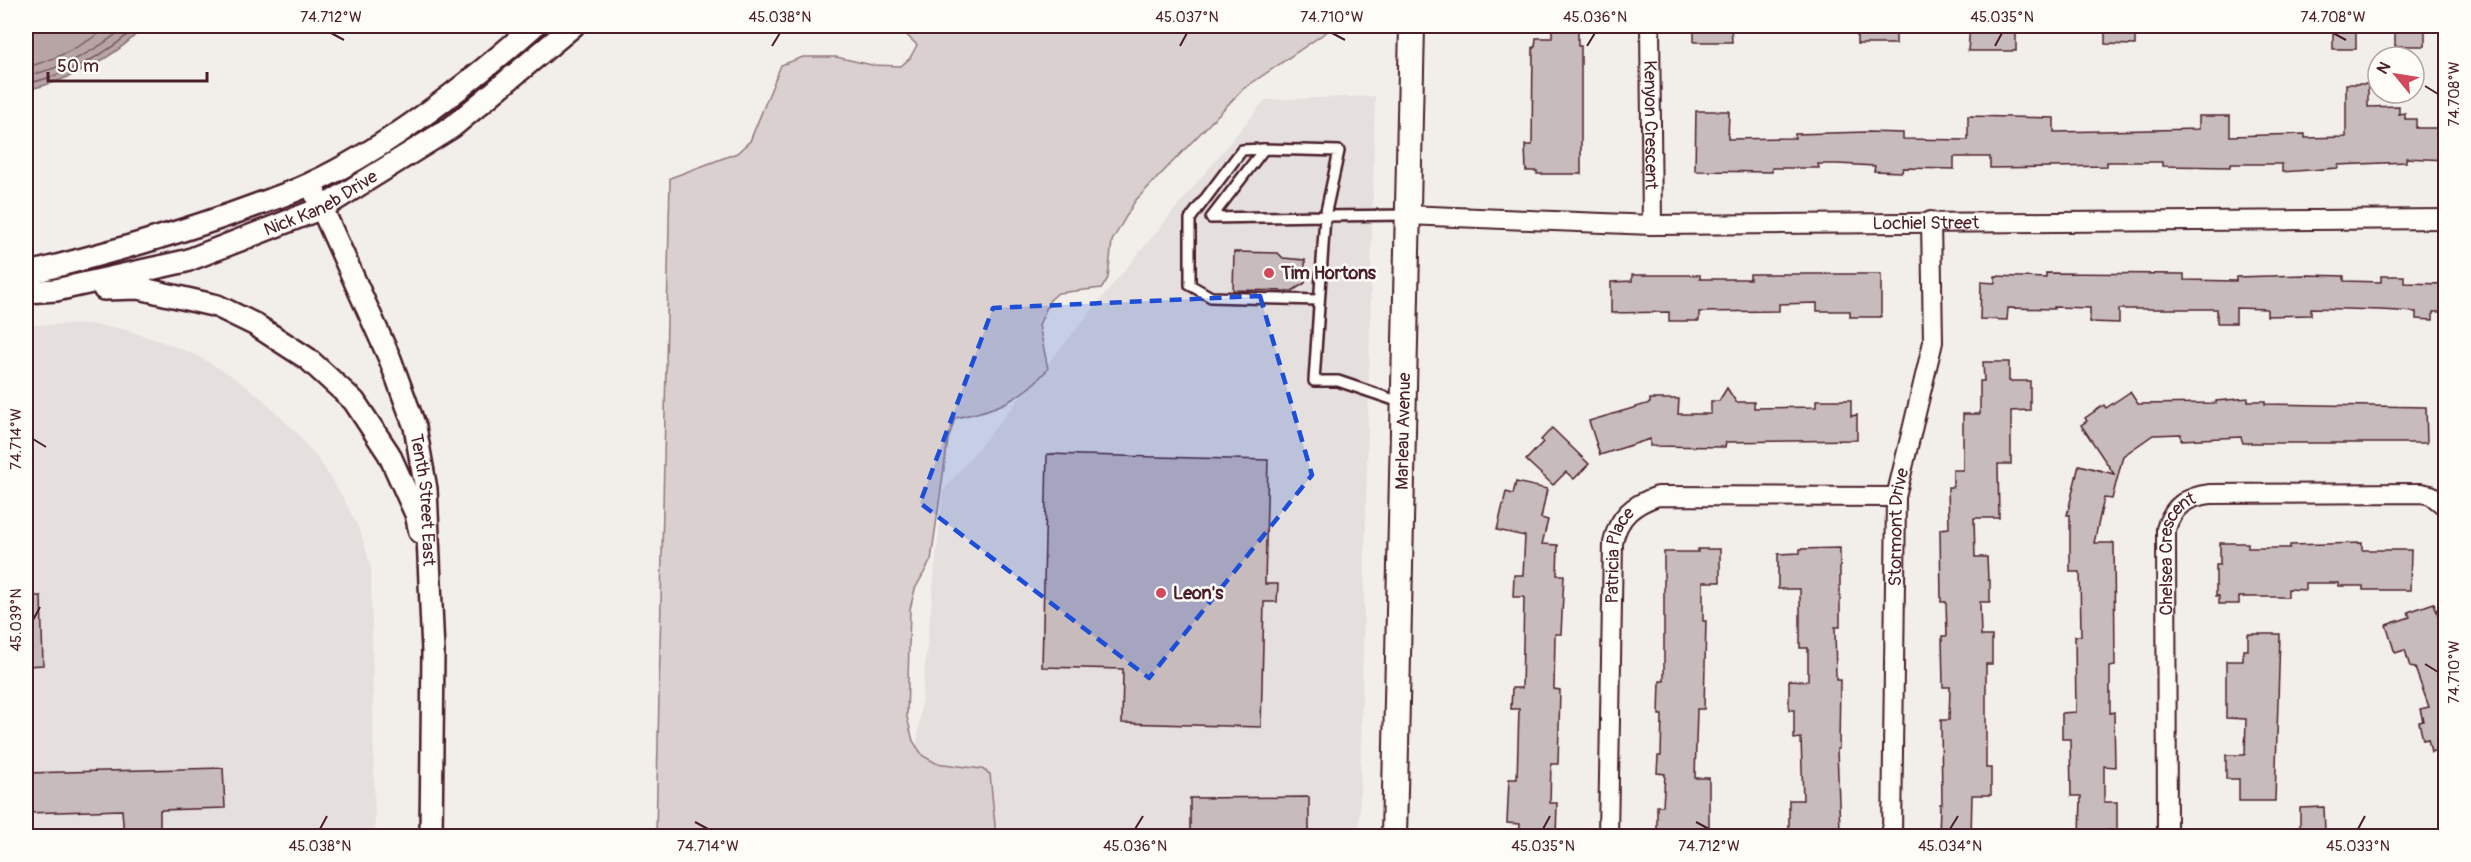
<svg xmlns="http://www.w3.org/2000/svg" width="2471" height="862" font-family="Pangolin,sans-serif">
<style>
.built{fill:#e5dfdd}
.green{fill:#d9d0cf;stroke:#92787d;stroke-width:1.5}
.water{fill:#b7a5a6;stroke:#8b6f75;stroke-width:1.5}
.lines{fill:none;stroke-linecap:round;stroke-linejoin:round}
.shore{stroke:#76555c;stroke-width:1.5}
.building{fill:#c8bbbb;stroke:#4a1f2b;stroke-width:1.5}
.service-casing{stroke:#4a1f2b;stroke-width:14}
.minor-casing{stroke:#4a1f2b;stroke-width:22}
.tertiary-casing{stroke:#4a1f2b;stroke-width:26}
.secondary-casing{stroke:#4a1f2b;stroke-width:28}
.service{stroke:#fdfcf7;stroke-width:9}
.minor{stroke:#fdfcf7;stroke-width:18}
.tertiary{stroke:#fdfcf7;stroke-width:21}
.secondary{stroke:#fdfcf7;stroke-width:24}
.marked{fill:#1d4ed8;fill-opacity:0.2;stroke:#1d4ed8;stroke-width:4.5;stroke-dasharray:12 8;stroke-linejoin:round}
.ticks{fill:none;stroke:#4a1f2b;stroke-width:2}
.poi-dot{fill:#d1495b;stroke:#fdfcf7;stroke-width:2}
.labels{text-anchor:middle;stroke-width:5;stroke-linejoin:round;paint-order:stroke}
.street-label{font-size:18px;fill:#4a1f2b;stroke:#fdfcf7}
.poi-label{font-size:18px;font-weight:bold;fill:#4a1f2b;stroke:#fdfcf7;text-anchor:start}
.neatline{fill:none;stroke:#4a1f2b;stroke-width:2}
.ticks-label{font-size:15px;text-anchor:middle;fill:#4a1f2b}
</style>
<rect width="100%" height="100%" fill="#f2efeb"/>
<filter id="ink" filterUnits="userSpaceOnUse"><feTurbulence type="fractalNoise" baseFrequency=".0167" numOctaves="2"/><feDisplacementMap in="SourceGraphic" scale="12" xChannelSelector="R" yChannelSelector="G"/><feConvolveMatrix kernelMatrix="1 2 1 2 8 2 1 2 1" color-interpolation-filters="sRGB"/></filter>
<g filter="url(#ink)">
<g class="built">
<polygon points="1375,96 1359,836 911,836 913,783 943,491 1265,100"/>
<polygon points="88,324 123,329 163,342 194,354 229,374 258,395 297,433 323,466 344,499 361,533 371,568 375,836 26,836 26,325"/>
</g>
<path class="green" d="M897,26H1335L1243,89L1135,201L1112,241L1108,278L1102,288L1058,293L1050,300L1039,325L1048,369C1020,401 995,410 955,418L948,440L931,560L915,589L910,609L907,717L913,741L923,756L936,763L982,769L990,774L996,836H656L670,178L737,153L750,141L781,65L803,57H836L872,65L901,66L910,58L917,45Z"/>
<path class="water" d="M26,26H144C115,59 68,81 26,90Z"/>
<g class="lines">
<g class="shore">
<path d="M26,67C57,60 84,44 111,26"/>
<path d="M26,76C61,69 99,50 126,26"/>
<path d="M26,84C62,76 111,54 136,26"/>
</g>
</g>
<g class="building">
<polygon points="1552,26 1578,26 1578,46 1581,46 1581,174 1537,174 1537,171 1526,171 1525,145 1532,145 1533,47 1535,47 1536,38 1552,38"/>
<polygon points="1694,26 1731,26 1732,42 1694,42"/>
<rect x="1857" y="26" width="39" height="18"/>
<polygon points="1970,26 2016,26 2016,51 1968,51"/>
<polygon points="2105,26 2135,26 2135,45 2105,44"/>
<rect x="2333" y="26" width="23" height="23"/>
<rect x="2395" y="26" width="30" height="20"/>
<polygon points="2346,84 2368,84 2368,107 2399,106 2399,114 2405,113 2405,119 2416,119 2416,128 2445,128 2445,160 2406,158 2406,162 2338,165 2338,168 2282,172 2282,164 2230,164 2230,167 2162,166 2162,162 2107,162 2107,166 1990,168 1990,157 1954,157 1954,169 1903,168 1902,172 1874,171 1875,166 1838,164 1818,164 1819,168 1772,168 1772,172 1695,171 1696,111 1729,111 1728,139 1795,138 1795,134 1867,132 1903,133 1903,139 1968,140 1968,116 2054,118 2054,132 2199,129 2199,116 2230,116 2230,136 2305,134 2305,138 2346,137"/>
<polygon points="1234,252 1278,253 1283,258 1305,260 1305,283 1292,291 1233,290"/>
<polygon points="2046,273 2184,274 2184,280 2236,281 2236,277 2307,275 2344,276 2344,281 2381,282 2381,276 2404,276 2404,283 2445,284 2445,312 2433,312 2433,320 2416,319 2416,312 2380,310 2311,308 2311,315 2267,316 2267,309 2236,308 2236,323 2217,323 2217,309 2119,309 2119,323 2090,322 2090,308 2054,307 2054,309 2008,308 2007,320 1980,319 1981,282 1995,283 1995,276 2046,278"/>
<polygon points="1750,274 1881,274 1881,317 1850,317 1850,311 1817,311 1817,303 1779,304 1779,311 1699,312 1699,321 1669,321 1669,312 1611,313 1611,282 1632,281 1632,275 1700,275 1700,279 1750,279"/>
<polygon points="1983,362 2009,362 2009,381 2030,381 2030,410 2011,411 2011,464 1998,464 1999,518 1974,518 1975,557 1987,557 1988,580 1990,580 1990,602 1980,602 1981,636 1992,636 1992,664 1986,664 1986,768 1991,768 1991,795 1972,795 1971,837 1939,837 1940,804 1942,804 1941,720 1949,720 1950,687 1943,687 1942,636 1947,636 1946,602 1941,602 1940,529 1949,528 1948,487 1953,487 1953,470 1963,470 1963,414 1980,414 1980,381 1984,381"/>
<polygon points="1727,388 1736,402 1754,402 1754,408 1816,407 1816,400 1851,400 1851,416 1857,415 1857,440 1726,442 1725,447 1650,446 1650,439 1600,455 1589,421 1650,403 1650,399 1679,399 1678,414 1711,414 1711,401 1719,401"/>
<polygon points="2130,392 2138,404 2216,403 2216,401 2248,398 2248,401 2265,401 2265,404 2426,407 2427,443 2243,443 2241,437 2181,440 2181,434 2153,435 2123,456 2112,499 2104,498 2094,543 2114,543 2115,666 2110,667 2110,713 2114,712 2115,767 2104,766 2104,802 2117,802 2117,831 2108,830 2108,837 2080,837 2081,796 2071,796 2070,739 2062,739 2062,713 2076,712 2075,636 2081,636 2080,572 2070,572 2070,515 2067,515 2079,465 2114,474 2081,425 2087,421 2085,418 2104,405 2106,408"/>
<polygon points="1552,428 1589,464 1574,479 1566,472 1553,485 1526,460 1543,442 1541,440"/>
<polygon points="1047,454 1268,460 1265,584 1278,584 1277,602 1264,602 1261,727 1122,723 1123,669 1042,667"/>
<polygon points="1516,482 1547,489 1541,518 1548,520 1542,544 1558,545 1557,575 1564,575 1561,634 1555,634 1554,689 1560,690 1558,764 1551,764 1550,803 1557,803 1556,837 1519,837 1520,824 1507,823 1509,779 1517,779 1519,709 1511,709 1512,688 1522,688 1523,643 1524,597 1513,597 1514,575 1523,575 1525,536 1497,530 1506,492 1513,494"/>
<polygon points="2220,543 2248,543 2248,548 2290,548 2290,545 2362,543 2362,550 2411,550 2410,590 2363,590 2363,586 2339,586 2339,583 2306,583 2306,590 2288,589 2288,597 2239,597 2239,604 2219,604 2219,596 2216,596 2216,565 2220,565"/>
<polygon points="1840,548 1840,627 1835,627 1836,680 1840,680 1839,749 1837,749 1840,830 1789,831 1789,800 1803,800 1801,738 1794,739 1794,710 1789,710 1789,680 1808,681 1808,648 1800,648 1800,589 1778,589 1778,554 1800,553 1800,549"/>
<polygon points="1698,549 1720,549 1720,582 1703,582 1703,621 1706,621 1704,709 1697,709 1695,778 1709,778 1709,831 1657,831 1657,806 1663,806 1665,774 1657,773 1658,756 1661,756 1662,715 1659,715 1660,681 1664,681 1664,552 1698,552"/>
<polygon points="26,596 41,596 43,665 26,666"/>
<polygon points="2434,603 2445,635 2445,747 2431,752 2428,739 2423,740 2419,722 2423,721 2420,709 2429,707 2415,668 2410,667 2405,650 2395,653 2386,625 2410,617 2408,612"/>
<polygon points="2248,634 2280,634 2275,801 2239,801 2239,779 2226,779 2226,755 2245,755 2246,719 2226,718 2226,661 2243,661 2243,650 2248,650"/>
<polygon points="223,768 225,808 160,810 160,837 124,837 122,810 26,813 26,773"/>
<polygon points="1309,797 1309,837 1190,837 1190,798"/>
<polygon points="2324,807 2325,832 2300,833 2300,808"/>
</g>
<g class="lines">
<defs>
<g id="service">
<polyline points="1264,149 1242,150 1190,219 1190,285 1211,297 1319,300"/>
<polyline points="1403,403 1338,381 1314,381 1325,216 1211,218 1264,149 1339,151 1325,216 1407,215"/>
</g>
<g id="minor">
<path id="s1" d="M1650,26L1652,225"/>
<path id="s2" d="M1407,215L1652,225L2446,219"/>
<path id="s3" d="M1608,836L1613,543C1618,516 1634,504 1658,496L1896,497"/>
<path id="s4" d="M1892,836L1896,497L1933,342L1931,221"/>
<path id="s5" d="M2167,836L2166,529C2173,506 2186,497 2210,494L2421,493L2431,495L2446,507"/>
</g>
<g id="tertiary">
<path id="s6" d="M311,184L390,359L415,427L426,489L433,652L431,836"/>
<path d="M26,274C104,254 181,233 256,205C275,198 294,192 312,183C390,146 469,84 534,26"/>
<polyline points="104,289 139,288 217,306 254,324 308,359 354,401 389,454 416,514 420,532"/>
<path id="s7" d="M26,292L56,290L186,261L322,208L452,127L573,26"/>
</g>
<g id="secondary">
<path id="s8" d="M1394,836L1412,26"/>
</g>
</defs>
<use href="#service" class="service-casing"/>
<use href="#minor" class="minor-casing"/>
<use href="#tertiary" class="tertiary-casing"/>
<use href="#secondary" class="secondary-casing"/>
<use href="#service" class="service"/>
<use href="#minor" class="minor"/>
<use href="#tertiary" class="tertiary"/>
<use href="#secondary" class="secondary"/>
</g>
</g>
<path class="marked" d="M1260,296L1312,475L1149,678L920,503L993,308Z"/>
<path class="ticks" d="M331,33L344,40M1332,33L1345,40M2333,33L2346,40M772,46L780,33M1180,46L1187,33M1587,46L1595,33M1995,46L2002,33M2425,86L2438,94M33,439L46,447M33,620L40,607M2425,664L2438,672M695,822L708,829M1696,822L1709,829M320,829L327,816M1135,829L1143,816M1543,829L1550,816M1950,829L1958,816M2358,829L2365,816"/>
<g class="poi-dot">
<circle cx="1269" cy="273" r="6"/>
<circle cx="1161" cy="593" r="6"/>
</g>
<g class="labels">
<g class="street-label">
<text dy="6" stroke="none"><textPath href="#s1" startOffset="99">Kenyon Crescent</textPath></text>
<text dy="6" stroke="none"><textPath href="#s7" startOffset="310">Nick Kaneb Drive</textPath></text>
<text dy="6" stroke="none"><textPath href="#s2" startOffset="519">Lochiel Street</textPath></text>
<text dy="6" stroke="none"><textPath href="#s8" startOffset="405">Marleau Avenue</textPath></text>
<text dy="6" stroke="none"><textPath href="#s6" startOffset="338">Tenth Street East</textPath></text>
<text dy="6" stroke="none"><textPath href="#s4" startOffset="309">Stormont Drive</textPath></text>
<text dy="6" stroke="none"><textPath href="#s3" startOffset="282">Patricia Place</textPath></text>
<text dy="6" stroke="none"><textPath href="#s5" startOffset="286">Chelsea Crescent</textPath></text>
</g>
<g class="poi-label">
<text x="1281" y="279">Tim Hortons</text>
<text x="1173" y="599">Leon's</text>
</g>
</g>
<rect width="2471" height="862" fill="none" stroke="#fdfcf7" stroke-width="66"/>
<g transform="translate(2396 75) rotate(300)"><circle r="28" fill="#fdfcf7" stroke="#b5a4a5" stroke-width="1.5"/>
<path d="M0-4.5L10 22L0 15L-10 22Z" fill="#d1495b"/>
<text y="-9" font-size="16" font-weight="bold" text-anchor="middle" fill="#4a1f2b">N</text>
</g>
<path d="M48 72v9h159v-9" fill="none" stroke="#4a1f2b" stroke-width="3"/>
<text x="57" y="72" font-size="18" fill="#4a1f2b" stroke="#fdfcf7" stroke-width="4.5" paint-order="stroke">50 m</text>
<rect x="33" y="33" width="2405" height="796" class="neatline"/>
<g class="ticks-label">
<text x="331" y="22">74.712°W</text>
<text x="780" y="22">45.038°N</text>
<text x="1187" y="22">45.037°N</text>
<text x="1332" y="22">74.710°W</text>
<text x="1595" y="22">45.036°N</text>
<text x="2002" y="22">45.035°N</text>
<text x="2333" y="22">74.708°W</text>
<text transform="translate(2454 94) rotate(-90)" y="5">74.708°W</text>
<text transform="translate(16 439) rotate(-90)" y="5">74.714°W</text>
<text transform="translate(16 620) rotate(-90)" y="5">45.039°N</text>
<text transform="translate(2454 672) rotate(-90)" y="5">74.710°W</text>
<text x="320" y="851">45.038°N</text>
<text x="708" y="851">74.714°W</text>
<text x="1135" y="851">45.036°N</text>
<text x="1543" y="851">45.035°N</text>
<text x="1709" y="851">74.712°W</text>
<text x="1950" y="851">45.034°N</text>
<text x="2358" y="851">45.033°N</text>
</g>
</svg>
